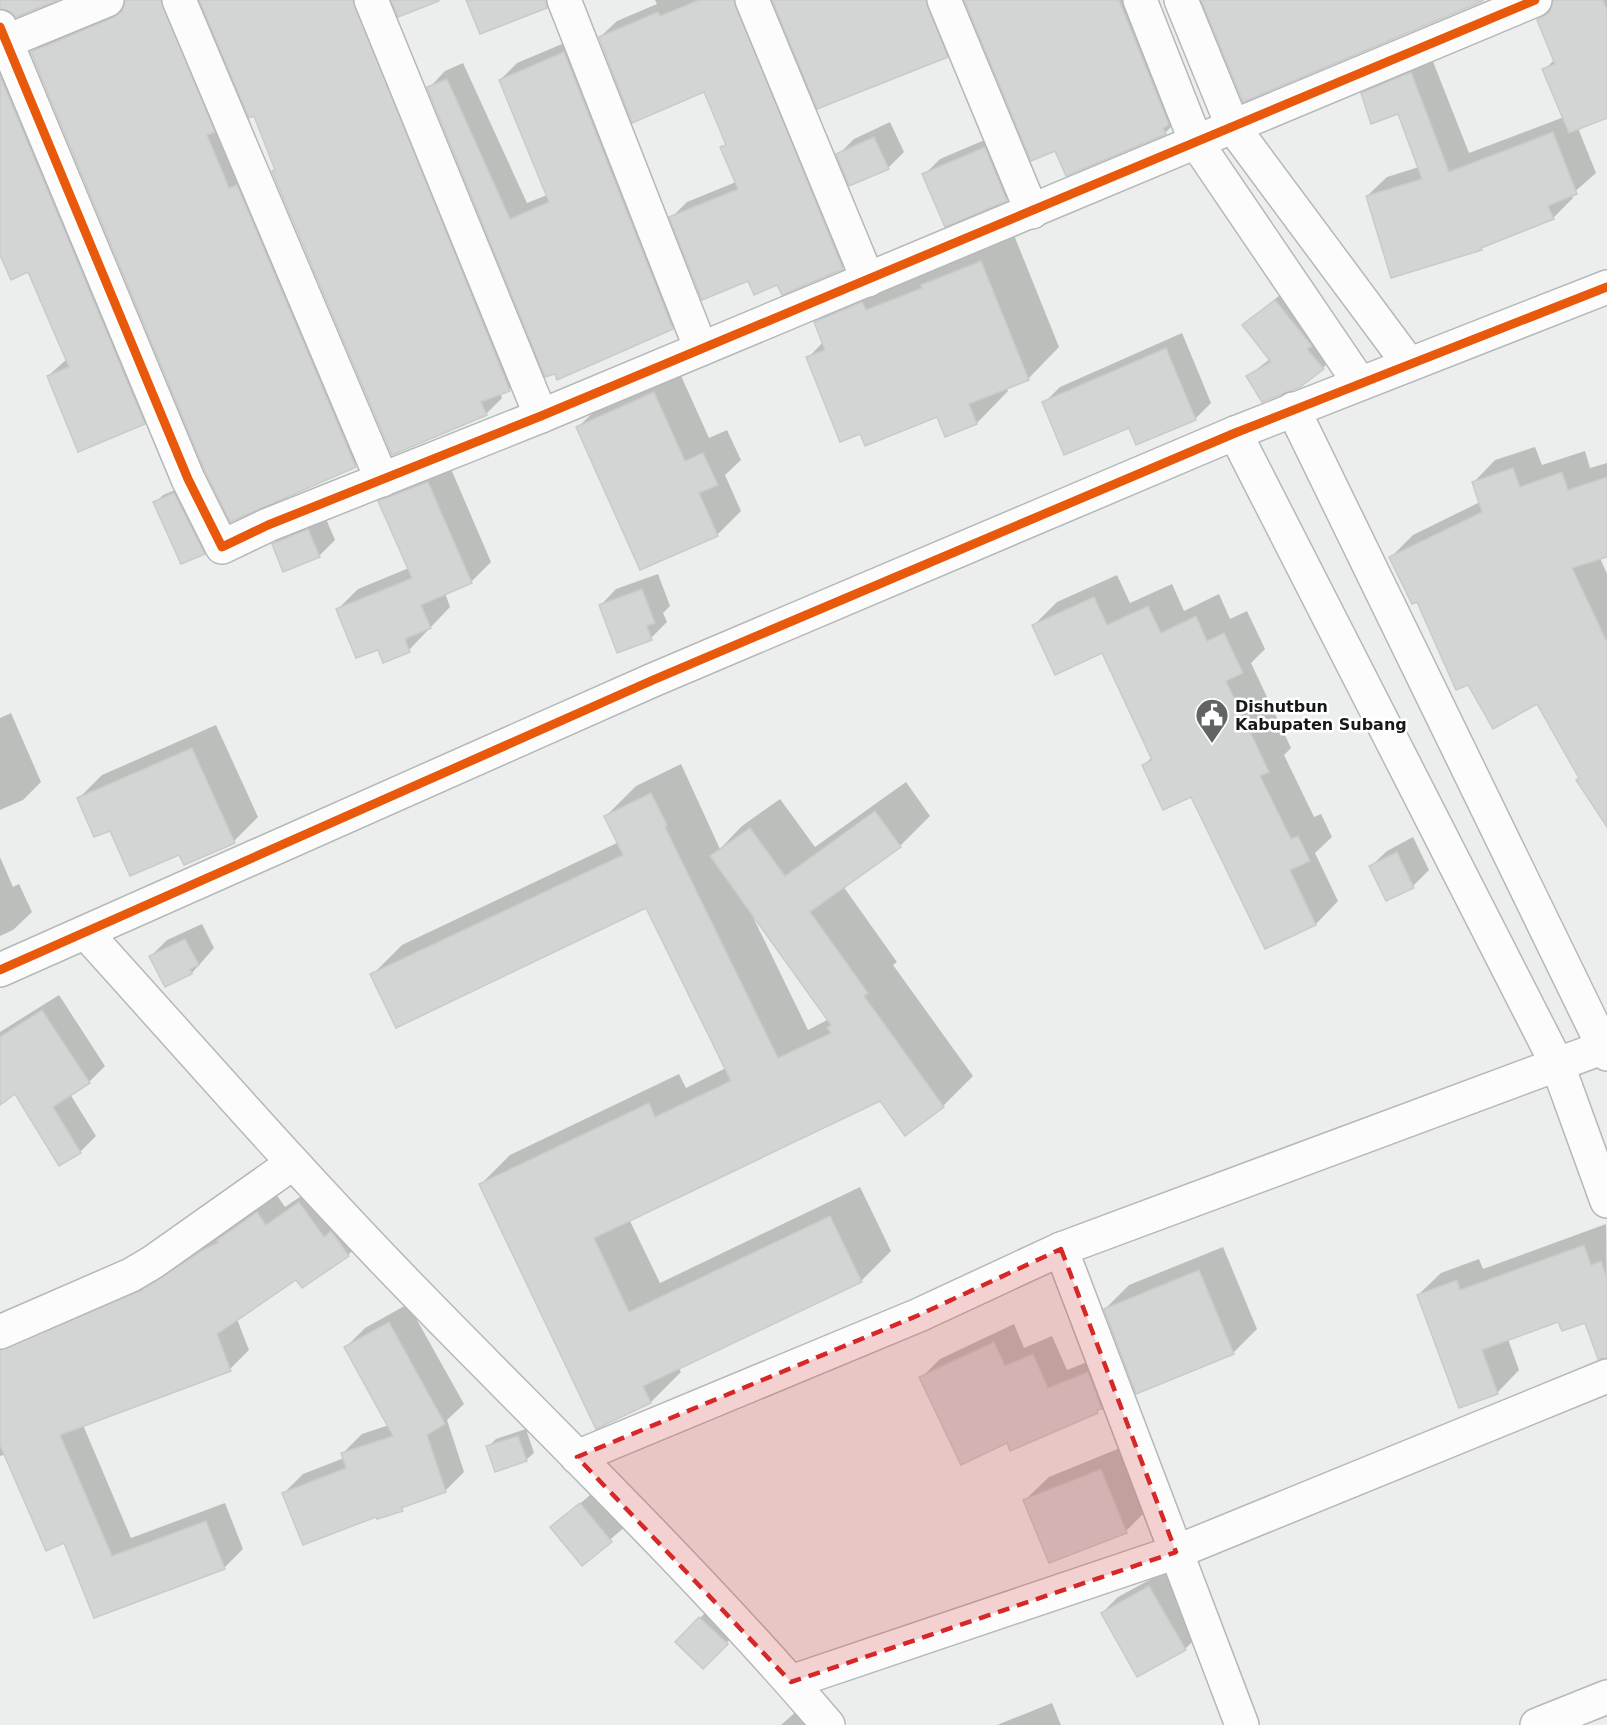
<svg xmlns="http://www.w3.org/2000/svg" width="1607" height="1725" font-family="'DejaVu Sans',sans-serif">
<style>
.shadow{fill:#0003;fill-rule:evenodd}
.building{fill:#d2d5d4;stroke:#c9cbc9;stroke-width:1.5}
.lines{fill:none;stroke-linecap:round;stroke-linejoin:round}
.minor-casing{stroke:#b6b8b7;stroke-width:36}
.tertiary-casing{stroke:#b6b8b7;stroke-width:36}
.minor{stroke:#fcfcfc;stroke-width:33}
.tertiary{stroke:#fcfcfc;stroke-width:33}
.cycleway-casing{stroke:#fff;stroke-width:13}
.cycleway{stroke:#e8590c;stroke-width:9}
.marked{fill:#d62828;fill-opacity:0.2;stroke:#d62828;stroke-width:4.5;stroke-dasharray:12 8;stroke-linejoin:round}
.labels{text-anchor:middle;stroke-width:5;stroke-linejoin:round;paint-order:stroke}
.poi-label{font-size:16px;font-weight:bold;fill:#171918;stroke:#fff;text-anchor:start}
</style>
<rect width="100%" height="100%" fill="#ebeeec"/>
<g class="shadow">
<polygon points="146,0 183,0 372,449 355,466 34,51 50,35"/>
<polygon points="200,0 373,0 525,373 510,389 500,393 502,398 486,414 273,171 276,169 254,114"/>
<polygon points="655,0 754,0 859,252 842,268 778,283 749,279 671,218 687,202 736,182 722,147 727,143 705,90 600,37 617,21 657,4"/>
<polygon points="774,0 948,0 963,40 947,56"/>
<polygon points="966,0 1142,0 1181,117 1165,133 1056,149"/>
<polygon points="1555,0 1607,0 1607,116 1578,128 1596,173 1571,195 1573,198 1553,218 1486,244 1481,249 1367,196 1387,177 1419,167 1399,112 1362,94 1382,74 1430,54 1469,153 1564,117 1544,70 1555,59 1539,20 1554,4"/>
<polygon points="581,36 689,311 672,328 558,378 429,88 445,71 463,63 527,203 547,195 500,80 517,63"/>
<polygon points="0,63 160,407 144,423 48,376 67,359 29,270 0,251"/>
<polygon points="890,122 904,152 888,168 838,155 854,139"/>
<polygon points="1001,133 1022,183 1006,199 924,175 940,159"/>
<polygon points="1012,230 1059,347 1028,379 1006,387 1008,391 977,423 938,415 861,432 808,358 823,342 815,323 847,291"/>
<polygon points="1286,290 1333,357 1323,368 1248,376 1270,359 1244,325"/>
<polygon points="1182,333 1211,403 1195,419 1129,426 1044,403 1060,387"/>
<polygon points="678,369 709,438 727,430 741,460 725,475 741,511 717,535 641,568 578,427 602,404"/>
<polygon points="1535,447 1542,465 1585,451 1590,468 1607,463 1607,556 1600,558 1607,574 1607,824 1537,702 1418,600 1391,557 1413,535 1480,502 1473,483 1495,460"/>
<polygon points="448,462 491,562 471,582 445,593 450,607 409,650 379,648 338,609 358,589 409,568 380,501 401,481"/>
<polygon points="182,487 211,545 204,553 155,503 163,495"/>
<polygon points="324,514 335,540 319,556 273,544 289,529"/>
<polygon points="658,574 670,606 663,613 667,622 651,638 601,605 616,589"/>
<polygon points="1117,575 1130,603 1172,584 1184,611 1219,594 1230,619 1247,611 1265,649 1251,663 1291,748 1284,755 1314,817 1321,814 1332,837 1315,853 1338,901 1316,924 1266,947 1192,795 1144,765 1152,757 1103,651 1034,625 1057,602"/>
<polygon points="11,713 41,782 23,800 0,810 0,718"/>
<polygon points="216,725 258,817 234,841 180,853 110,829 78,799 102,775"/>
<path d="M681,764L720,849L742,826L780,799L815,847L906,782L930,816L900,846L843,886L897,962L893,965L973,1076L943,1106L880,1100L629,1219L660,1283L860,1187L891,1251L861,1281L678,1367L681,1372L651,1402L597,1427L480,1185L510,1155L679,1074L686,1088L726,1068L647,906L372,975L402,945L619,842L606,816L636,786ZM751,913L829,1019L808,1030Z"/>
<polygon points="1413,837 1429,870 1413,886 1386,899 1371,866 1387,851"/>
<polygon points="0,857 13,887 19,884 32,912 13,930 0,936"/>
<polygon points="202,924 214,948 192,973 165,985 151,956 167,940"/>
<polygon points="59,995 105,1066 89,1082 70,1094 96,1136 80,1152 15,1092 0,1103 0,1032"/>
<polygon points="319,1184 367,1236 348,1255 297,1278 237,1319 249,1350 230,1369 83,1425 131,1538 225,1503 243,1549 224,1568 94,1616 65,1541 6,1454 0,1456 0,1337 231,1227 276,1194 285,1207"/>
<polygon points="1606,1224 1607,1312 1559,1320 1508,1339 1519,1370 1497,1393 1418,1295 1441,1273 1479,1259 1483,1269"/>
<polygon points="1223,1247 1257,1329 1233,1353 1105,1309 1129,1285"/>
<polygon points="408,1304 464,1404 447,1420 464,1472 445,1491 407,1504 402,1509 284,1493 303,1474 344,1458 343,1453 362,1434 389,1425 346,1347 365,1328"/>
<polygon points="1014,1324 1024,1348 1052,1336 1067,1370 1107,1354 1116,1393 1097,1412 1007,1441 921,1378 940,1359"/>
<polygon points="526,1429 534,1453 526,1460 488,1447 496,1439"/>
<polygon points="1125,1446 1150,1507 1126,1531 1025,1500 1049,1477"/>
<polygon points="597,1489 627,1525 582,1564 553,1527"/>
<polygon points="1166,1571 1201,1633 1185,1649 1102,1613 1118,1597"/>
<polygon points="716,1602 742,1627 703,1667 700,1618"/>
<polygon points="807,1702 828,1725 781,1725"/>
<polygon points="1052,1703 1061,1725 997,1725"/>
</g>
<g class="building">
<polygon points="0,0 58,0 16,17 11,12 0,9"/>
<polygon points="125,0 161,0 215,132 207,135 229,188 237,185 356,467 230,522 205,471 31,52 114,17 122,11"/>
<polygon points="199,0 353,0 510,391 481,402 487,415 392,455 272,171 275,170 254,116 249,118"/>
<polygon points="391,0 438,0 439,1 398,17"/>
<polygon points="466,0 546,0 547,8 480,34"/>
<polygon points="699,0 734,0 843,269 782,295 777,285 754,295 748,281 702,300 669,217 738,189 720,147 726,145 704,92 632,123 599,37 658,12 660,16"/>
<polygon points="772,0 926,0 948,57 817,109"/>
<polygon points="964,0 1119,0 1169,125 1163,128 1166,134 1066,176 1055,151 1031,161"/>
<polygon points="1201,0 1483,0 1483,1 1243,102"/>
<polygon points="1553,0 1603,0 1607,11 1607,118 1569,133 1542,69 1555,64 1537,20 1550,12"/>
<polygon points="564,52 673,329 557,380 555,374 545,377 427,87 447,79 510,219 549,202 499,80"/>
<polygon points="1411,72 1449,172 1553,132 1577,194 1548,206 1554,219 1481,248 1482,250 1391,278 1366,196 1422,179 1398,114 1371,124 1361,93"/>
<polygon points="0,76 145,424 78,452 47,376 69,367 28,272 11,280 0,255"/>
<polygon points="874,137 889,169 849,186 836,154"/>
<polygon points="985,147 1007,201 945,227 922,174"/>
<polygon points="981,261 1029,380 969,404 977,424 945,437 937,417 865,446 860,434 840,442 806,357 825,350 814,322 862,302 866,310 922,288 921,285"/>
<polygon points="1275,300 1312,346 1307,349 1324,369 1300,387 1262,402 1246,376 1271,362 1242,325"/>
<polygon points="1166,348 1196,420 1136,445 1129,428 1064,455 1042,402"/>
<polygon points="654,392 685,461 703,453 718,485 699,493 718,536 640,570 576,427"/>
<polygon points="1513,468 1520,487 1562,472 1568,490 1607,477 1607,557 1572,568 1607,642 1607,827 1576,780 1579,778 1537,704 1493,729 1468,685 1456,690 1417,602 1412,604 1389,557 1482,512 1472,482"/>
<polygon points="428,482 472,583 421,605 431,628 405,639 410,652 383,663 378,650 356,658 336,609 412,578 378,501"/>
<polygon points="174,493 205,554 181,564 153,502"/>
<polygon points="308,529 320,557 283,572 272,544"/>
<polygon points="642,589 655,623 647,626 652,640 617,653 599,605"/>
<polygon points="1094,597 1107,625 1148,606 1161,633 1196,616 1207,641 1224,633 1243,673 1226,681 1269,772 1260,776 1291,839 1298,836 1310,861 1290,870 1316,925 1265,949 1191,797 1163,810 1142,765 1152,760 1102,653 1055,675 1032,625"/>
<polygon points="192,748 235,843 184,865 179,855 130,876 110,831 94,837 77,798"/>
<polygon points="651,793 667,825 665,827 778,1058 831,1033 827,1028 831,1025 710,856 750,828 785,876 875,811 901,847 810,912 868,993 864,996 944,1107 905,1136 880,1101 594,1238 629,1312 830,1216 862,1282 643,1386 651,1403 596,1429 479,1184 649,1103 655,1117 731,1081 646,908 396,1028 370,974 623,855 604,816"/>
<polygon points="1397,852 1414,888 1386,901 1369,866"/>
<polygon points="185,939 199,965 190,969 192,974 165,987 149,956"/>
<polygon points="42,1010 90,1083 53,1107 81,1153 59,1166 15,1094 0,1105 0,1037"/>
<polygon points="299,1202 324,1237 331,1231 349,1256 302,1288 296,1280 217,1334 231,1371 60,1435 112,1556 206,1521 225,1569 94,1618 64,1543 46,1551 0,1445 0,1350 140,1291 203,1250 219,1242 217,1240 257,1212 266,1225"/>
<polygon points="1584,1245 1591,1265 1601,1261 1607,1279 1607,1358 1598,1359 1585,1323 1562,1331 1558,1322 1482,1350 1498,1394 1459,1408 1417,1295 1457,1280 1460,1290"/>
<polygon points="1199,1270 1234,1354 1136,1394 1104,1309"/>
<polygon points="389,1322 445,1424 427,1435 446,1492 401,1508 403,1511 377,1519 376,1517 303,1545 282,1493 346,1468 341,1453 393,1436 344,1347"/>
<polygon points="994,1342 1005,1366 1033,1354 1048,1388 1088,1372 1102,1409 1097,1410 1098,1413 1010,1451 1007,1443 961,1465 919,1377"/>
<polygon points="518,1436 527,1461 495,1472 486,1446"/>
<polygon points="1101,1469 1127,1533 1049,1563 1023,1500"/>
<polygon points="580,1503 612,1542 582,1566 550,1527"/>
<polygon points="1149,1586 1186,1650 1137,1677 1101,1613"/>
<polygon points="699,1617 728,1644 703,1669 675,1642"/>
</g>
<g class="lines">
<defs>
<g id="minor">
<polyline points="179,0 382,480"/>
<polyline points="371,0 541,416"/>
<polyline points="564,0 701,349"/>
<polyline points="752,0 868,280"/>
<polyline points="944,0 1032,212"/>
<polyline points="1140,0 1196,142 1359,382"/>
<polyline points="1181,0 1233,127 1409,364"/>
<polyline points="0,27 188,479 222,547 268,525 541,416 1535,0"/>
<polyline points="0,44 107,0"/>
<polyline points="1293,409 1607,1054"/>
<polyline points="1235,433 1558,1066 1607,1201"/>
<path d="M86,933C193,1051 298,1172 410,1287C550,1431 697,1572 828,1725"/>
<polyline points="1061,1249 1242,1725"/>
<polyline points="0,1332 131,1275 153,1262 293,1163"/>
<polyline points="577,1457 919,1315 1061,1249 1607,1046"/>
<polyline points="791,1682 1176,1552 1607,1376"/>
<polyline points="1537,1725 1607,1697"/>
</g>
<polyline id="tertiary" points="0,970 653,680 1235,433 1607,287"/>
</defs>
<use href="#minor" class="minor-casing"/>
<use href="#tertiary" class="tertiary-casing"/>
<use href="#minor" class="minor"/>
<use href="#tertiary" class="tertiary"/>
<defs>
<g id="cycleway">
<polyline points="0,27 188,479 222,547 268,525 541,416 1535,0"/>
<polyline points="0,970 653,680 1235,433 1607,287"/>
</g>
</defs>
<use href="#cycleway" class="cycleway-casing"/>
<use href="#cycleway" class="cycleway"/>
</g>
<path class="marked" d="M1061,1249L1176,1552L791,1682L577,1457L919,1315Z"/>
<defs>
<symbol id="civic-pin" viewBox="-11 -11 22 30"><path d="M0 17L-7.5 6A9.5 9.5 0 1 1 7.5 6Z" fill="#616462" stroke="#fff"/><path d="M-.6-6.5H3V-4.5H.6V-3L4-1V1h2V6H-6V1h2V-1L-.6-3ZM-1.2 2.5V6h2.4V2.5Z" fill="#fff"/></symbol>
</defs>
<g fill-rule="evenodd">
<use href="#civic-pin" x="1193" y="696" width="38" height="52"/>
</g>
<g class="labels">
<g class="poi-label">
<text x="1235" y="712">Dishutbun<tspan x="1235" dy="18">Kabupaten Subang</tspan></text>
</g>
</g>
</svg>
